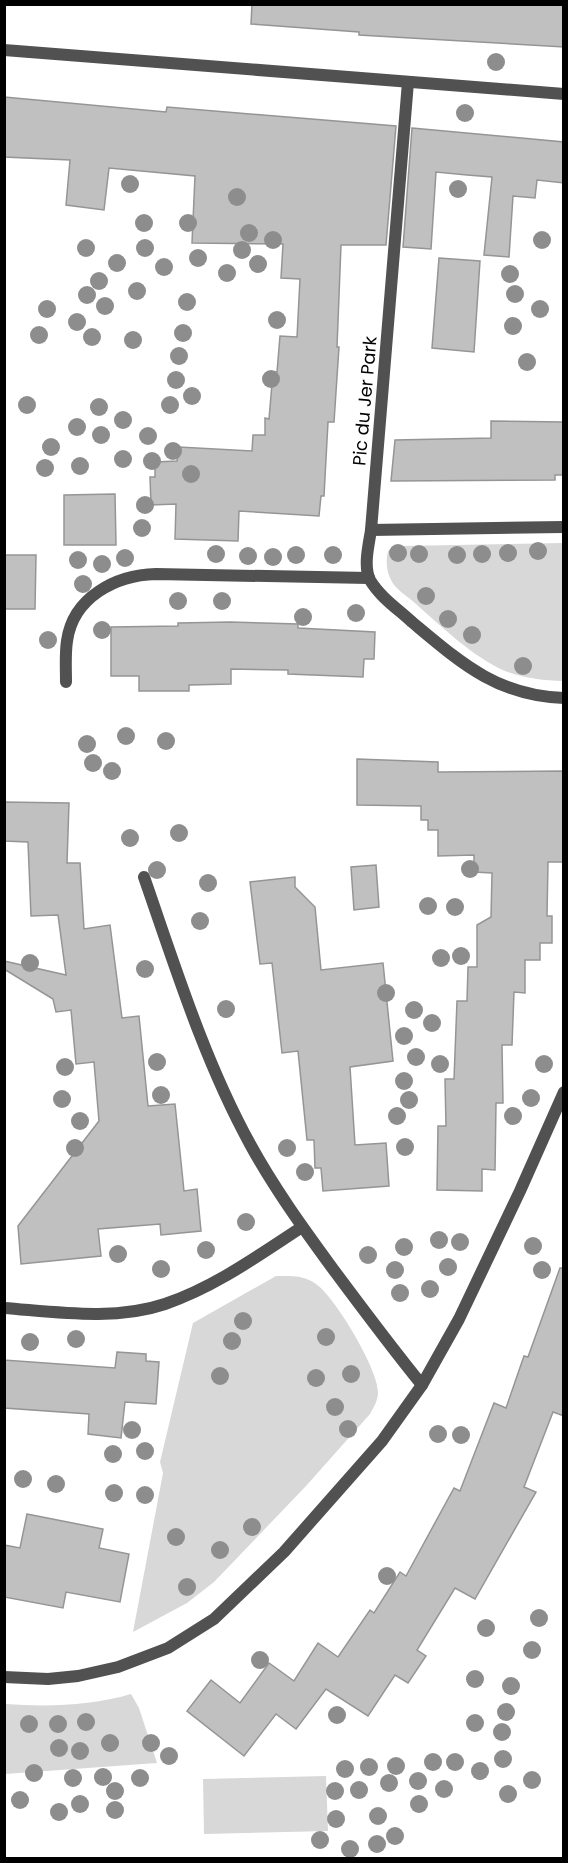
<svg xmlns="http://www.w3.org/2000/svg" width="568" height="1863" font-family="Poppins,sans-serif">
<style>
.green{fill:#d8d8d8}
.building{fill:#c0c0c0;stroke:#959595;stroke-width:1.5}
.lines{fill:none;stroke-linecap:round;stroke-linejoin:round}
.minor{stroke:#515151;stroke-width:12}
.tree{fill:#8d8d8d}
.labels{text-anchor:middle;stroke-width:4.5;stroke-linejoin:round;paint-order:stroke}
.street-label{font-size:18px;fill:#000;stroke:#fff}
</style>
<rect width="100%" height="100%" fill="#fff"/>
<g class="green">
<path d="M563,543V681C544,681 523,678 505,671C473,657 442,627 416,604C410,598 401,593 395,586C387,576 385,563 388,551L401,546Z"/>
<path d="M276,1276C291,1276 304,1275 316,1284C335,1297 378,1369 378,1392C378,1400 374,1407 370,1414L306,1486L214,1582L187,1603L133,1632L163,1473L160,1462L193,1323Z"/>
<path d="M131,1694L139,1708L157,1763L5,1774V1704C46,1707 91,1706 131,1694Z"/>
<polygon points="326,1776 328,1831 204,1834 203,1779"/>
</g>
<g class="building">
<polygon points="252,4 564,4 564,47 359,35 359,32 251,24"/>
<polygon points="4,97 166,112 167,107 396,126 386,245 341,245 337,347 339,347 334,422 328,422 324,496 321,496 319,516 239,511 238,541 175,539 176,504 151,505 150,477 155,477 155,462 177,461 179,447 252,451 253,435 265,435 265,418 269,419 273,372 277,372 280,336 297,337 300,279 281,278 283,244 192,243 195,176 109,168 104,210 66,205 70,160 4,157"/>
<polygon points="412,128 564,142 564,183 537,180 535,198 513,196 509,257 484,255 492,177 467,175 436,172 431,249 403,247"/>
<polygon points="439,258 480,261 474,352 432,348"/>
<polygon points="491,421 564,422 564,475 555,475 555,480 391,481 395,440 491,438"/>
<polygon points="115,494 116,545 64,545 64,495"/>
<polygon points="4,555 36,555 35,609 4,609"/>
<polygon points="230,622 298,624 298,628 375,632 374,659 364,659 363,677 288,674 288,670 231,669 231,684 189,685 189,691 139,691 139,676 111,676 111,627 178,626 178,623"/>
<polygon points="357,759 438,762 438,772 564,771 564,862 548,862 547,916 552,916 552,943 540,943 540,960 525,960 525,993 514,992 512,1045 502,1045 503,1103 496,1103 495,1170 482,1169 482,1191 437,1190 438,1126 446,1126 445,1079 454,1079 457,1001 467,1001 468,967 477,967 477,925 491,917 492,873 474,872 474,855 438,856 438,830 428,830 428,820 421,820 421,806 357,805"/>
<polygon points="4,802 69,803 67,863 80,863 84,929 110,925 122,1018 139,1016 148,1106 175,1104 184,1191 197,1189 201,1231 161,1235 160,1224 98,1229 101,1256 21,1264 18,1226 99,1121 94,1062 76,1064 71,1010 56,1012 53,999 4,969 4,961 66,975 58,915 31,916 28,842 4,841"/>
<polygon points="376,865 379,907 354,910 351,867"/>
<polygon points="295,877 295,887 315,907 321,970 383,963 393,1061 350,1067 355,1145 386,1143 389,1186 323,1191 321,1168 315,1168 314,1140 307,1140 298,1051 282,1053 272,963 260,964 250,882"/>
<polygon points="560,1268 564,1268 564,1416 553,1412 524,1487 536,1492 475,1599 455,1588 417,1650 426,1656 408,1683 395,1675 368,1716 326,1689 296,1729 276,1714 244,1756 187,1711 211,1680 240,1703 269,1663 294,1681 318,1643 338,1657 370,1610 374,1613 400,1572 406,1576 454,1488 460,1491 494,1403 506,1408 524,1356 528,1357"/>
<polygon points="117,1352 146,1354 146,1361 159,1362 156,1404 125,1402 121,1438 88,1434 89,1414 4,1408 4,1360 115,1368"/>
<polygon points="27,1514 103,1529 99,1548 129,1554 120,1602 66,1592 63,1608 4,1597 4,1545 20,1548"/>
</g>
<g class="lines">
<g class="minor">
<polyline points="4,50 564,94"/>
<polyline points="408,82 371,530 564,527"/>
<path d="M371,530C369,544 363,566 370,580C380,597 398,609 412,622C460,662 497,696 564,698"/>
<path d="M66,682C66,669 65,654 67,641C73,597 116,575 156,574L369,578"/>
<path d="M144,877C175,966 204,1060 250,1144C274,1188 303,1228 333,1269C362,1308 391,1347 422,1385"/>
<path d="M4,1308C57,1312 115,1321 165,1304C215,1287 259,1255 302,1227"/>
<polyline points="4,1677 48,1679 78,1676 118,1667 168,1648 214,1619 284,1552 382,1441 422,1385 459,1319 520,1191 564,1092"/>
</g>
</g>
<g class="tree">
<circle cx="496" cy="62" r="9"/>
<circle cx="465" cy="113" r="9"/>
<circle cx="130" cy="184" r="9"/>
<circle cx="458" cy="189" r="9"/>
<circle cx="237" cy="197" r="9"/>
<circle cx="144" cy="223" r="9"/>
<circle cx="188" cy="223" r="9"/>
<circle cx="249" cy="233" r="9"/>
<circle cx="273" cy="240" r="9"/>
<circle cx="542" cy="240" r="9"/>
<circle cx="86" cy="248" r="9"/>
<circle cx="145" cy="248" r="9"/>
<circle cx="242" cy="250" r="9"/>
<circle cx="198" cy="258" r="9"/>
<circle cx="117" cy="263" r="9"/>
<circle cx="258" cy="264" r="9"/>
<circle cx="164" cy="267" r="9"/>
<circle cx="227" cy="273" r="9"/>
<circle cx="510" cy="274" r="9"/>
<circle cx="99" cy="281" r="9"/>
<circle cx="137" cy="291" r="9"/>
<circle cx="515" cy="294" r="9"/>
<circle cx="87" cy="295" r="9"/>
<circle cx="187" cy="302" r="9"/>
<circle cx="105" cy="306" r="9"/>
<circle cx="47" cy="309" r="9"/>
<circle cx="540" cy="309" r="9"/>
<circle cx="277" cy="320" r="9"/>
<circle cx="77" cy="322" r="9"/>
<circle cx="513" cy="326" r="9"/>
<circle cx="183" cy="333" r="9"/>
<circle cx="39" cy="335" r="9"/>
<circle cx="92" cy="337" r="9"/>
<circle cx="133" cy="340" r="9"/>
<circle cx="179" cy="356" r="9"/>
<circle cx="527" cy="362" r="9"/>
<circle cx="271" cy="379" r="9"/>
<circle cx="176" cy="380" r="9"/>
<circle cx="192" cy="396" r="9"/>
<circle cx="27" cy="405" r="9"/>
<circle cx="170" cy="405" r="9"/>
<circle cx="99" cy="407" r="9"/>
<circle cx="123" cy="420" r="9"/>
<circle cx="77" cy="427" r="9"/>
<circle cx="101" cy="435" r="9"/>
<circle cx="148" cy="436" r="9"/>
<circle cx="51" cy="447" r="9"/>
<circle cx="173" cy="451" r="9"/>
<circle cx="123" cy="459" r="9"/>
<circle cx="152" cy="461" r="9"/>
<circle cx="80" cy="466" r="9"/>
<circle cx="45" cy="468" r="9"/>
<circle cx="191" cy="474" r="9"/>
<circle cx="145" cy="505" r="9"/>
<circle cx="142" cy="528" r="9"/>
<circle cx="538" cy="551" r="9"/>
<circle cx="398" cy="553" r="9"/>
<circle cx="508" cy="553" r="9"/>
<circle cx="216" cy="554" r="9"/>
<circle cx="419" cy="554" r="9"/>
<circle cx="482" cy="554" r="9"/>
<circle cx="296" cy="555" r="9"/>
<circle cx="333" cy="555" r="9"/>
<circle cx="457" cy="555" r="9"/>
<circle cx="248" cy="556" r="9"/>
<circle cx="273" cy="557" r="9"/>
<circle cx="125" cy="558" r="9"/>
<circle cx="78" cy="560" r="9"/>
<circle cx="102" cy="564" r="9"/>
<circle cx="83" cy="584" r="9"/>
<circle cx="426" cy="596" r="9"/>
<circle cx="178" cy="601" r="9"/>
<circle cx="222" cy="601" r="9"/>
<circle cx="356" cy="613" r="9"/>
<circle cx="303" cy="617" r="9"/>
<circle cx="448" cy="619" r="9"/>
<circle cx="102" cy="630" r="9"/>
<circle cx="472" cy="635" r="9"/>
<circle cx="48" cy="640" r="9"/>
<circle cx="523" cy="666" r="9"/>
<circle cx="126" cy="736" r="9"/>
<circle cx="166" cy="741" r="9"/>
<circle cx="87" cy="744" r="9"/>
<circle cx="93" cy="763" r="9"/>
<circle cx="112" cy="771" r="9"/>
<circle cx="179" cy="833" r="9"/>
<circle cx="130" cy="838" r="9"/>
<circle cx="470" cy="869" r="9"/>
<circle cx="157" cy="870" r="9"/>
<circle cx="208" cy="883" r="9"/>
<circle cx="428" cy="906" r="9"/>
<circle cx="455" cy="907" r="9"/>
<circle cx="200" cy="921" r="9"/>
<circle cx="461" cy="956" r="9"/>
<circle cx="441" cy="958" r="9"/>
<circle cx="30" cy="963" r="9"/>
<circle cx="145" cy="969" r="9"/>
<circle cx="386" cy="993" r="9"/>
<circle cx="226" cy="1009" r="9"/>
<circle cx="414" cy="1010" r="9"/>
<circle cx="432" cy="1023" r="9"/>
<circle cx="404" cy="1036" r="9"/>
<circle cx="416" cy="1057" r="9"/>
<circle cx="157" cy="1062" r="9"/>
<circle cx="440" cy="1064" r="9"/>
<circle cx="544" cy="1064" r="9"/>
<circle cx="65" cy="1067" r="9"/>
<circle cx="404" cy="1081" r="9"/>
<circle cx="161" cy="1095" r="9"/>
<circle cx="531" cy="1098" r="9"/>
<circle cx="62" cy="1099" r="9"/>
<circle cx="409" cy="1100" r="9"/>
<circle cx="397" cy="1116" r="9"/>
<circle cx="513" cy="1116" r="9"/>
<circle cx="80" cy="1121" r="9"/>
<circle cx="405" cy="1147" r="9"/>
<circle cx="75" cy="1148" r="9"/>
<circle cx="287" cy="1148" r="9"/>
<circle cx="305" cy="1172" r="9"/>
<circle cx="246" cy="1222" r="9"/>
<circle cx="439" cy="1240" r="9"/>
<circle cx="460" cy="1242" r="9"/>
<circle cx="533" cy="1246" r="9"/>
<circle cx="404" cy="1247" r="9"/>
<circle cx="206" cy="1250" r="9"/>
<circle cx="118" cy="1254" r="9"/>
<circle cx="368" cy="1255" r="9"/>
<circle cx="448" cy="1267" r="9"/>
<circle cx="161" cy="1269" r="9"/>
<circle cx="395" cy="1270" r="9"/>
<circle cx="542" cy="1270" r="9"/>
<circle cx="430" cy="1289" r="9"/>
<circle cx="400" cy="1293" r="9"/>
<circle cx="243" cy="1321" r="9"/>
<circle cx="326" cy="1337" r="9"/>
<circle cx="76" cy="1339" r="9"/>
<circle cx="232" cy="1341" r="9"/>
<circle cx="30" cy="1342" r="9"/>
<circle cx="351" cy="1374" r="9"/>
<circle cx="220" cy="1376" r="9"/>
<circle cx="316" cy="1378" r="9"/>
<circle cx="335" cy="1407" r="9"/>
<circle cx="348" cy="1429" r="9"/>
<circle cx="132" cy="1430" r="9"/>
<circle cx="438" cy="1434" r="9"/>
<circle cx="461" cy="1435" r="9"/>
<circle cx="145" cy="1451" r="9"/>
<circle cx="113" cy="1454" r="9"/>
<circle cx="23" cy="1479" r="9"/>
<circle cx="56" cy="1484" r="9"/>
<circle cx="114" cy="1493" r="9"/>
<circle cx="145" cy="1495" r="9"/>
<circle cx="252" cy="1527" r="9"/>
<circle cx="176" cy="1537" r="9"/>
<circle cx="220" cy="1550" r="9"/>
<circle cx="387" cy="1576" r="9"/>
<circle cx="187" cy="1587" r="9"/>
<circle cx="539" cy="1618" r="9"/>
<circle cx="486" cy="1628" r="9"/>
<circle cx="532" cy="1650" r="9"/>
<circle cx="260" cy="1660" r="9"/>
<circle cx="475" cy="1679" r="9"/>
<circle cx="511" cy="1686" r="9"/>
<circle cx="506" cy="1712" r="9"/>
<circle cx="337" cy="1715" r="9"/>
<circle cx="86" cy="1722" r="9"/>
<circle cx="475" cy="1723" r="9"/>
<circle cx="29" cy="1724" r="9"/>
<circle cx="58" cy="1724" r="9"/>
<circle cx="502" cy="1732" r="9"/>
<circle cx="110" cy="1743" r="9"/>
<circle cx="151" cy="1743" r="9"/>
<circle cx="59" cy="1748" r="9"/>
<circle cx="80" cy="1751" r="9"/>
<circle cx="169" cy="1756" r="9"/>
<circle cx="503" cy="1759" r="9"/>
<circle cx="433" cy="1762" r="9"/>
<circle cx="455" cy="1762" r="9"/>
<circle cx="396" cy="1766" r="9"/>
<circle cx="369" cy="1767" r="9"/>
<circle cx="345" cy="1769" r="9"/>
<circle cx="480" cy="1771" r="9"/>
<circle cx="34" cy="1773" r="9"/>
<circle cx="103" cy="1777" r="9"/>
<circle cx="73" cy="1778" r="9"/>
<circle cx="140" cy="1778" r="9"/>
<circle cx="532" cy="1780" r="9"/>
<circle cx="418" cy="1781" r="9"/>
<circle cx="389" cy="1783" r="9"/>
<circle cx="444" cy="1789" r="9"/>
<circle cx="359" cy="1790" r="9"/>
<circle cx="115" cy="1791" r="9"/>
<circle cx="335" cy="1791" r="9"/>
<circle cx="508" cy="1794" r="9"/>
<circle cx="20" cy="1800" r="9"/>
<circle cx="80" cy="1804" r="9"/>
<circle cx="419" cy="1804" r="9"/>
<circle cx="115" cy="1810" r="9"/>
<circle cx="59" cy="1812" r="9"/>
<circle cx="378" cy="1816" r="9"/>
<circle cx="336" cy="1819" r="9"/>
<circle cx="395" cy="1836" r="9"/>
<circle cx="320" cy="1840" r="9"/>
<circle cx="377" cy="1844" r="9"/>
<circle cx="350" cy="1849" r="9"/>
</g>
<g class="labels">
<g class="street-label">
<text transform="translate(365 401) rotate(-85)" y="6">Pic du Jer Park</text>
</g>
</g>
<rect width="568" height="1863" fill="none" stroke="#000000" stroke-width="12"/>
</svg>
